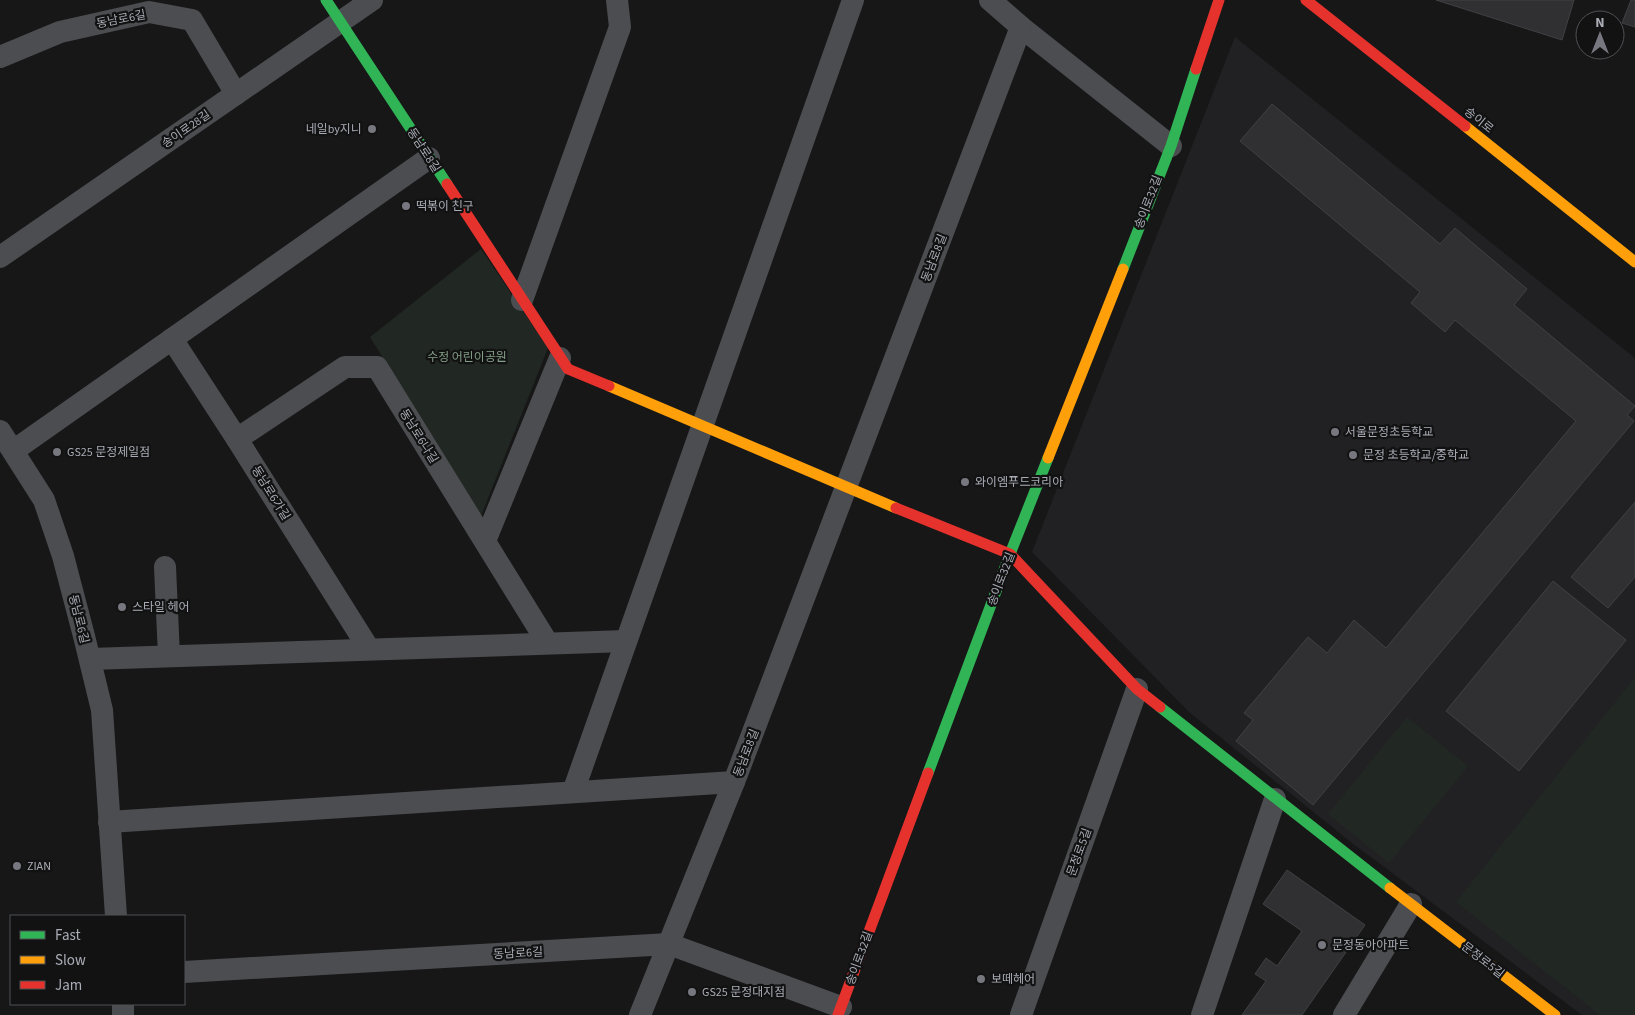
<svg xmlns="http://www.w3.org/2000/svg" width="1635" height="1015" font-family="'Source Sans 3','Noto Sans KR',sans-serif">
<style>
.built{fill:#212123}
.green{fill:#212722}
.building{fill:#303032;stroke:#404144}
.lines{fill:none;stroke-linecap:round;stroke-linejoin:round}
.street{stroke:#4c4d50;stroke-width:22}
.fast{stroke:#30b455;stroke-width:11}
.slow{stroke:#ff9f0a;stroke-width:11}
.jam{stroke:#e5322d;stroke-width:11}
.poi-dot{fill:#77787f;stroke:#121213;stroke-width:2}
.labels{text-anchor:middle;stroke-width:4.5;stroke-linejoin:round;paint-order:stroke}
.street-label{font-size:12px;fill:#aaadb6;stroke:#121213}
.poi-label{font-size:12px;fill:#aaadb6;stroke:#121213;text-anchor:start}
.park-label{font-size:12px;fill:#849f87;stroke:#121213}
</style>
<rect width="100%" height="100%" fill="#171718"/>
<polygon class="built" points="1235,37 1635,358 1635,1015 1582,1015 1352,843 1189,712 1032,552"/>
<g class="green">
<polygon points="481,249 548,348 481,516 370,337"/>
<polygon points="1635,677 1635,1015 1600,1015 1456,902"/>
<polygon points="1407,717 1468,766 1389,863 1328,814"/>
</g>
<g class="building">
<polygon points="1436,0 1574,0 1562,40"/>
<polygon points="1631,0 1635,0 1635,27 1622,23"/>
<polygon points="1272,104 1440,244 1455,228 1527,289 1514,305 1635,406 1627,415 1634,421 1313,805 1236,741 1253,720 1244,713 1308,637 1327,653 1354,620 1386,648 1576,421 1455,320 1445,332 1411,303 1420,292 1240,141"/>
<polygon points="1635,502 1635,577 1608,608 1571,577"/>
<polygon points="1553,581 1626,640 1519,771 1446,711"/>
<polygon points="1287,870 1365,925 1302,1015 1242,1015 1266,981 1255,974 1266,958 1277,966 1302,931 1263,904"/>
</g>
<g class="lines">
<g class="street">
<polyline points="990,0 1021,27 1171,146"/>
<polyline points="0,57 60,32 149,12 192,20 236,94"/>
<polyline points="0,257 372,0"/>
<polyline points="522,300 620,27 617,0"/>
<polyline points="172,339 237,439 369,649"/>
<polyline points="0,431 44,500 63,556 84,636 102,710 116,916"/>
<polyline points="237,439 345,367 377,367 547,642"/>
<polyline points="13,451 429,158"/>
<polyline points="485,541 560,358"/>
<polyline points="165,567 169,656"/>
<polyline points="90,659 626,641"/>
<polyline points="573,792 853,0"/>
<polyline points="109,822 734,782"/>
<polyline points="184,972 669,944 841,1007"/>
<polyline points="123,1004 123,1015"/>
<polyline points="640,1015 734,782 1021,27"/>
<polyline points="1021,1015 1137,689"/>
<polyline points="1202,1015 1275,799"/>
<polyline points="1344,1015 1411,904"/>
</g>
<g class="fast">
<polyline points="326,0 447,184"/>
<polyline points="1123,269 1171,146 1196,69"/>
<polyline points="1160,707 1390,888"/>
<polyline points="928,773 1010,554 1048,458"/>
</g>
<g class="slow">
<polyline points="1465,126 1635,262"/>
<polyline points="609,386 896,508"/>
<polyline points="1048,458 1123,269"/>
<polyline points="1390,888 1555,1015"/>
</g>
<g class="jam">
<polyline points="1306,0 1465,126"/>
<polyline points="1196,69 1219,0"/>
<polyline points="447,184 568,369 609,386"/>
<polyline points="896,508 1010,554 1137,689 1160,707"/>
<polyline points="838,1015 928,773"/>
</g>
</g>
<g class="poi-dot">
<circle cx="372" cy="129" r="5"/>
<circle cx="406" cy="206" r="5"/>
<circle cx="1335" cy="432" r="5"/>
<circle cx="57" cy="452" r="5"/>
<circle cx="1353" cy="455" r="5"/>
<circle cx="965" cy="482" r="5"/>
<circle cx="122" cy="607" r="5"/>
<circle cx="17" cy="866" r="5"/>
<circle cx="1322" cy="945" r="5"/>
<circle cx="981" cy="979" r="5"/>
<circle cx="692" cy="992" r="5"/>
</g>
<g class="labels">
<g class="street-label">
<text transform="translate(121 19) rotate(-11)" y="4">동남로6길</text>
<text transform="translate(1479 120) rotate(39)" y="4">송이로</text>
<text transform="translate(186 129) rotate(-35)" y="4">송이로28길</text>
<text transform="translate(424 150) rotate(57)" y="4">동남로8길</text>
<text transform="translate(1148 202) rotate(-69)" y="4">송이로32길</text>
<text transform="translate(934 258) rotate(-69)" y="4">동남로8길</text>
<text transform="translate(419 436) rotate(58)" y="4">동남로6나길</text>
<text transform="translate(271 493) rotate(58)" y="4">동남로6가길</text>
<text transform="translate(1001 579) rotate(-69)" y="4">송이로32길</text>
<text transform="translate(79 619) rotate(76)" y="4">동남로6길</text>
<text transform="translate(746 753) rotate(-69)" y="4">동남로8길</text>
<text transform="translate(1079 852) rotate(-70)" y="4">문정로5길</text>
<text transform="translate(518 953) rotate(-3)" y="4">동남로6길</text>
<text transform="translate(859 958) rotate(-70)" y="4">송이로32길</text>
<text transform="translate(1483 960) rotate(38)" y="4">문정로5길</text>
</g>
<g class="poi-label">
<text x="362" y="133" text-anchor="end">네일by지니</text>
<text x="416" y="210">떡볶이 친구</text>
<text x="1345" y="436">서울문정초등학교</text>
<text x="67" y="456">GS25 문정제일점</text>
<text x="1363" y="459">문정 초등학교/중학교</text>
<text x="975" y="486">와이엠푸드코리아</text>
<text x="132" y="611">스타일 헤어</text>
<text x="27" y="870">ZIAN</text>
<text x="1332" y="949">문정동아아파트</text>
<text x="991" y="983">보떼헤어</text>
<text x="702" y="996">GS25 문정대지점</text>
</g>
<g class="park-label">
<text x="467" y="361">수정 어린이공원</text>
</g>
</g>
<rect x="10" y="915" width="175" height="90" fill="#121213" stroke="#4f5054"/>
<rect x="20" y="931" width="25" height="8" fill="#30b455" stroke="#4f5054"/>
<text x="55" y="940" font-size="15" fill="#aaadb6">Fast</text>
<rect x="20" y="956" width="25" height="8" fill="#ff9f0a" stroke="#4f5054"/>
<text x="55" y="965" font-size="15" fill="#aaadb6">Slow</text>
<rect x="20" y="981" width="25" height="8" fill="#e5322d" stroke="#4f5054"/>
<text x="55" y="990" font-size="15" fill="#aaadb6">Jam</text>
<g transform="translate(1600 35)"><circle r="24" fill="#121213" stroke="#4f5054"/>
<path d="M0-4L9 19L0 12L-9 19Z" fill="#77787f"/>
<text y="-8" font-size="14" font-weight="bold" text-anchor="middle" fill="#aaadb6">N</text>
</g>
</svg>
